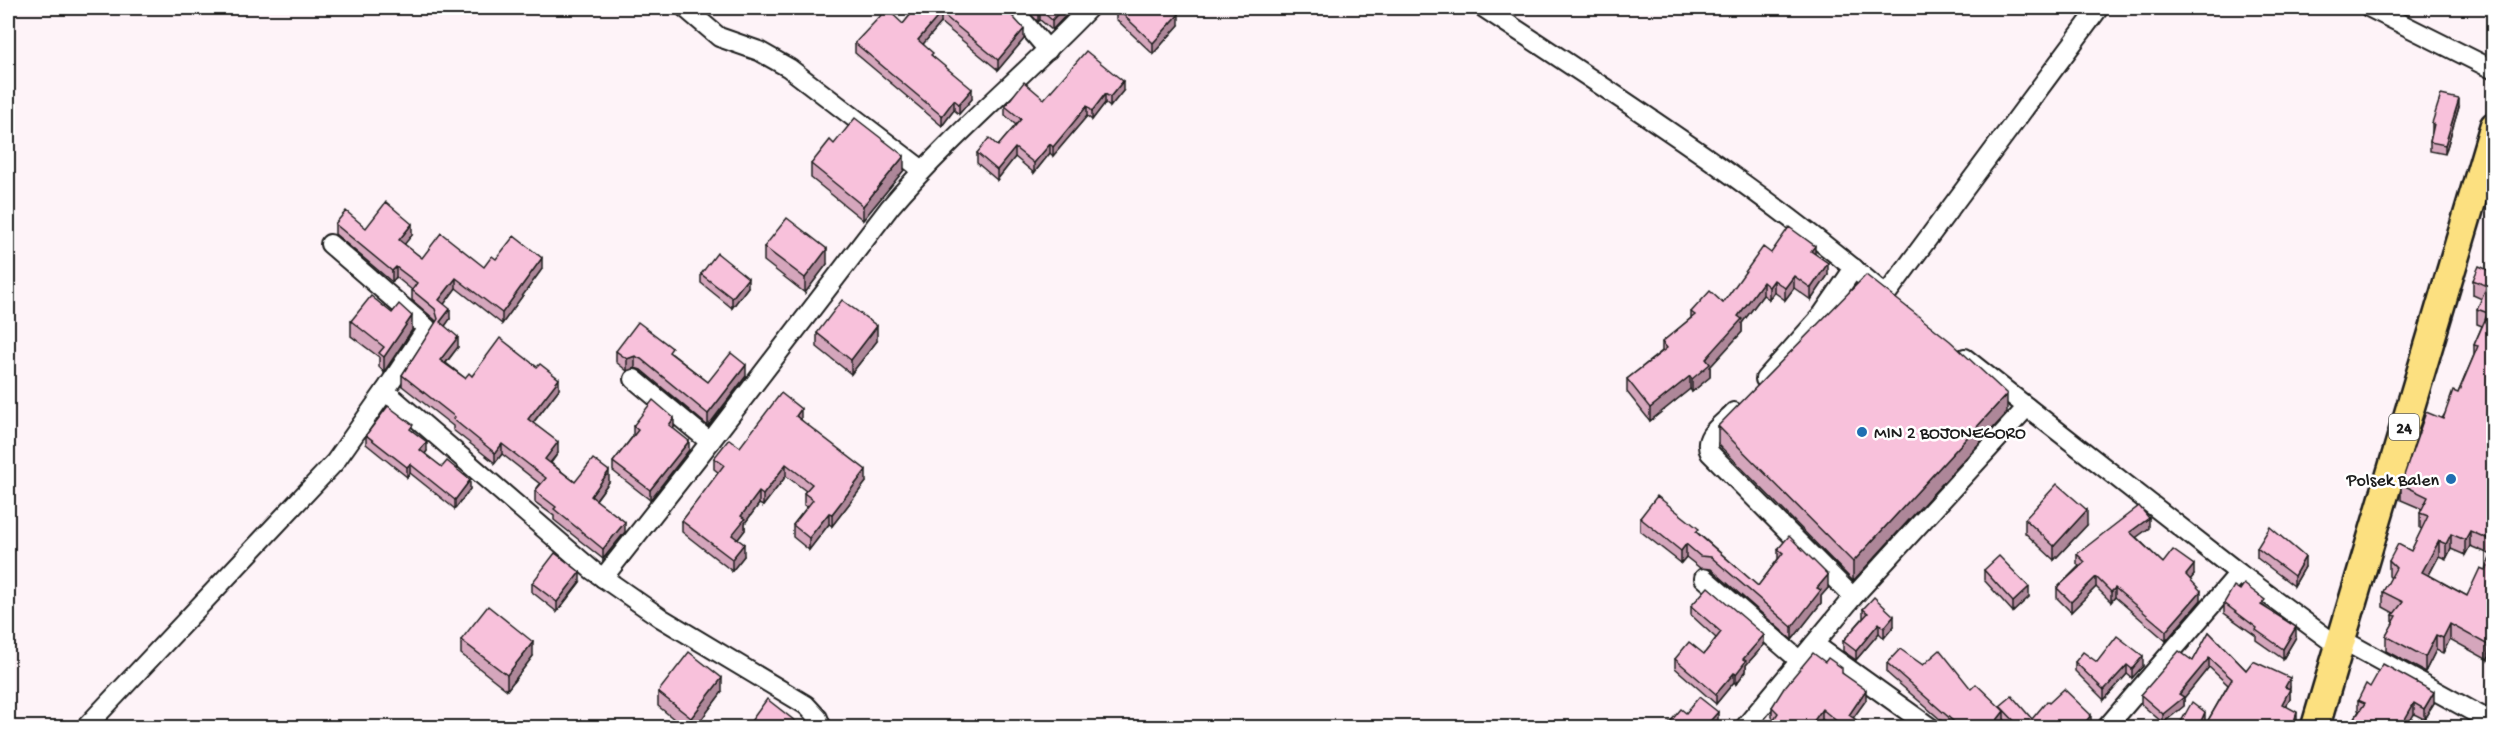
<svg xmlns="http://www.w3.org/2000/svg" width="2501" height="735" font-family="'Gochi Hand',sans-serif">
<style>
.lines{fill:none;stroke-linecap:round;stroke-linejoin:round}
.minor-casing{stroke:#1c1c1c;stroke-width:22}
.highway-casing{stroke:#1c1c1c;stroke-width:32}
.minor{stroke:#fff;stroke-width:18}
.highway{stroke:#fce080;stroke-width:27}
.wall{fill:#d5a6bc;stroke:#1c1c1c;stroke-width:1.5;fill-rule:evenodd}
.shaded-wall{fill:#ae8799;stroke:#1c1c1c;stroke-width:1.5}
.building{fill:#f8c1db;stroke:#1c1c1c;stroke-width:1.5}
.poi-dot{fill:#1f6fb2;stroke:#fff;stroke-width:2}
.labels{text-anchor:middle;stroke-width:5;stroke-linejoin:round;paint-order:stroke}
.shield{fill:#fff;stroke:#606060;stroke-width:1.5}
.shield-label{font-size:16px;font-weight:bold;fill:#1c1c1c}
.poi-label{font-size:18px;fill:#1c1c1c;stroke:#fff;text-anchor:start}
</style>
<rect width="100%" height="100%" fill="#fef3f8"/>
<filter id="ink" filterUnits="userSpaceOnUse"><feTurbulence type="fractalNoise" baseFrequency=".0167" numOctaves="2"/><feDisplacementMap in="SourceGraphic" scale="12" xChannelSelector="R" yChannelSelector="G"/><feConvolveMatrix kernelMatrix="1 2 1 2 8 2 1 2 1" color-interpolation-filters="sRGB"/></filter>
<g filter="url(#ink)">
<g class="lines">
<defs>
<g id="minor">
<polyline points="685,8 719,37 759,51 789,68 921,169"/>
<polyline points="1012,8 1048,50"/>
<path d="M1484,8C1620,98 1758,186 1882,292"/>
<polyline points="2370,8 2494,70"/>
<polyline points="330,244 427,328 385,391 592,570 661,618 806,705 818,718 822,728"/>
<polyline points="1886,295 2099,8"/>
<polyline points="1965,358 2027,407"/>
<polyline points="634,379 710,442"/>
<polyline points="1765,379 1821,316 1854,268"/>
<path d="M1734,412C1723,424 1701,436 1710,453L1853,597"/>
<path d="M603,578L710,442L890,207C951,135 1024,76 1089,8"/>
<polyline points="1704,578 1800,661"/>
<polyline points="2341,639 2481,716 2487,728"/>
<polyline points="1814,644 1931,728"/>
<polyline points="85,728 335,462 385,391"/>
<polyline points="1744,728 1853,597 2027,407 2239,573 2339,647"/>
<polyline points="2106,728 2239,573"/>
</g>
<polyline id="highway" points="2315,728 2494,126"/>
</defs>
<use href="#minor" class="minor-casing"/>
<use href="#highway" class="highway-casing"/>
<use href="#minor" class="minor"/>
<use href="#highway" class="highway"/>
</g>
<g class="wall">
<polygon points="916,8 1005,8 1024,39 998,70 941,23 923,44 933,57 972,99 959,114 954,110 942,126 855,53 855,43 903,24"/>
<polygon points="1025,8 1073,8 1052,30 1040,20 1038,22"/>
<polygon points="1116,8 1179,25 1153,54 1116,19"/>
<polygon points="1123,91 1110,107 1105,103 1092,120 1087,116 1053,156 1050,153 1034,173 1015,157 997,180 977,163 977,153 998,146 1016,125 1005,115 1005,106 1044,99"/>
<polygon points="2459,107 2445,154 2430,151 2430,142 2432,132 2432,123"/>
<polygon points="834,144 904,170 863,220 811,178 811,164"/>
<polygon points="335,224 412,235 404,244 422,258 484,267 496,259 542,269 502,324 456,288 444,304 450,319 445,326 458,347 446,363 465,378 472,376 559,389 533,423 558,453 551,463 575,482 609,482 596,500 625,532 603,559 554,520 554,516 535,502 535,491 540,484 502,454 495,463 453,430 453,426 402,386 402,375 436,323 435,320 412,300 412,290 396,277 392,282 335,234"/>
<polygon points="764,247 827,264 805,293 764,261"/>
<polygon points="1771,253 1815,254 1828,275 1811,300 1794,288 1785,300 1774,292 1769,299 1763,295 1742,323 1742,332 1710,367 1710,377 1692,392 1690,389 1650,421 1627,392 1627,379 1662,351 1662,342 1691,318 1691,312 1723,303"/>
<path d="M2493,272V651L2488,660L2450,639L2443,653L2436,650L2425,672L2386,651V636L2393,624V615L2394,613L2383,607V592L2391,578L2389,576V561L2411,551L2422,529L2420,528V513L2422,509L2401,500V484L2458,393L2474,355V345L2482,326L2477,324V309L2482,299L2473,295V280ZM2470,546L2492,555L2485,570L2467,596L2429,575L2439,556L2446,559L2451,549L2465,555Z"/>
<polygon points="701,274 748,287 732,308 701,283"/>
<polygon points="392,313 412,330 384,372 379,367 379,357 351,336 351,321"/>
<polygon points="817,333 877,341 851,374 817,347"/>
<polygon points="616,351 672,354 708,382 746,376 708,426 641,370 635,368 627,371 616,362"/>
<polygon points="2007,413 1853,581 1718,444 1718,426"/>
<polygon points="801,420 866,482 832,526 829,524 809,550 793,537 793,525 807,507 804,505 804,493 806,491 786,476 763,506 759,504 745,523 745,530 738,539 744,556 732,571 682,532 682,521 719,473 714,469 714,458 740,447"/>
<polygon points="633,426 674,427 673,428 689,450 650,500 613,471 613,462 633,436"/>
<polygon points="413,431 427,451 425,454 470,489 455,509 410,473 407,477 366,444 366,435"/>
<polygon points="1640,518 1699,534 1758,586 1778,559 1778,549 1828,588 1821,596 1821,603 1792,640 1711,569 1700,568 1686,557 1681,563 1640,531"/>
<polygon points="2025,519 2087,525 2054,560 2025,533"/>
<polygon points="2149,528 2136,537 2163,563 2194,575 2190,580 2201,600 2166,641 2115,597 2111,602 2096,587 2071,612 2057,598 2057,588 2079,566 2077,564 2077,554"/>
<polygon points="2257,548 2305,567 2294,586 2257,558"/>
<polygon points="1984,570 2029,597 2013,612 1984,580"/>
<polygon points="580,582 557,612 532,592 532,583"/>
<polygon points="2240,590 2265,607 2296,637 2283,659 2256,640 2256,636 2224,613 2224,603"/>
<polygon points="1691,606 1764,645 1746,665 1746,671 1736,684 1734,682 1716,704 1675,668 1675,659 1704,654 1716,638 1691,615"/>
<polygon points="1863,609 1894,626 1884,638 1879,633 1856,660 1843,651 1843,641 1863,618"/>
<polygon points="2209,632 2246,670 2290,687 2289,689 2290,699 2286,706 2297,721 2295,728 2206,728 2206,724 2228,685 2209,667 2184,698 2184,706 2163,723 2141,704 2141,695 2193,661"/>
<polygon points="461,640 533,656 507,690 461,654"/>
<polygon points="2075,662 2097,662 2143,666 2132,678 2127,674 2104,700 2075,671"/>
<polygon points="1887,663 1923,665 1971,689 2000,708 2000,706 2032,719 2091,724 2089,728 2012,728 2004,719 2004,721 1999,728 1950,728 1887,673"/>
<polygon points="1842,673 1866,700 1853,718 1868,728 1833,728 1822,719 1816,728 1768,728 1774,719 1772,717 1772,707"/>
<polygon points="2370,687 2434,703 2424,719 2414,714 2406,728 2349,728 2359,711 2358,710 2358,700"/>
<polygon points="658,692 722,692 695,728 685,728 658,706"/>
</g>
<g class="shaded-wall">
<polygon points="1063,8 1073,8 1052,30 1052,20"/>
<polygon points="1040,10 1040,20 1038,22 1038,11"/>
<polygon points="941,13 941,23 918,50 918,40"/>
<polygon points="1179,14 1179,25 1153,54 1153,43"/>
<polygon points="1024,29 1024,39 998,70 998,60"/>
<polygon points="1123,81 1123,91 1110,107 1110,97"/>
<polygon points="972,89 972,99 959,114 959,104"/>
<polygon points="1105,94 1105,103 1092,120 1092,111"/>
<polygon points="2459,99 2459,107 2445,154 2445,145"/>
<polygon points="954,100 954,110 942,126 942,116"/>
<polygon points="1087,106 1087,116 1053,156 1053,147"/>
<polygon points="1050,144 1050,153 1034,173 1034,163"/>
<polygon points="1015,148 1015,157 997,180 997,170"/>
<polygon points="904,156 904,170 863,220 863,206"/>
<polygon points="412,224 412,235 399,251 399,240"/>
<polygon points="1815,246 1815,258 1811,251"/>
<polygon points="827,249 827,264 805,293 805,278"/>
<polygon points="542,258 542,269 502,324 502,313"/>
<polygon points="1828,263 1828,275 1811,300 1811,288"/>
<polygon points="396,267 396,277 392,282 392,271"/>
<polygon points="1794,276 1794,288 1785,300 1785,288"/>
<polygon points="456,278 456,288 439,311 439,300"/>
<polygon points="748,278 748,287 732,308 732,298"/>
<polygon points="1774,280 1774,292 1769,299 1769,287"/>
<polygon points="1763,282 1763,295 1742,323 1742,332 1710,367 1710,377 1692,392 1692,379"/>
<polygon points="450,309 450,319 440,333 440,322"/>
<polygon points="412,316 412,330 384,372 384,357"/>
<polygon points="877,326 877,341 851,374 851,360"/>
<polygon points="458,337 458,347 440,370 440,360"/>
<polygon points="635,356 635,368 627,371 627,359"/>
<polygon points="746,365 746,376 708,426 708,414"/>
<polygon points="1690,376 1690,389 1650,421 1650,408"/>
<polygon points="559,379 559,389 528,429 528,419"/>
<polygon points="2007,394 2007,413 1853,581 1853,562"/>
<polygon points="801,409 801,421 796,416"/>
<polygon points="674,418 674,427 669,434 669,425"/>
<polygon points="689,441 689,450 650,500 650,490"/>
<polygon points="427,442 427,451 420,460 420,450"/>
<polygon points="558,442 558,453 545,469 545,459"/>
<polygon points="502,444 502,454 495,463 495,453"/>
<polygon points="410,464 410,473 407,477 407,467"/>
<polygon points="786,464 786,476 763,506 763,495"/>
<polygon points="866,470 866,482 832,526 832,514"/>
<polygon points="609,471 609,482 591,506 591,496"/>
<polygon points="470,480 470,489 455,509 455,500"/>
<polygon points="759,492 759,504 745,523 745,530 732,547 732,535 741,516"/>
<polygon points="2087,510 2087,525 2054,560 2054,546"/>
<polygon points="829,513 829,524 809,550 809,538"/>
<polygon points="2149,518 2149,528 2130,542 2130,532"/>
<polygon points="625,522 625,532 603,559 603,549"/>
<polygon points="2470,531 2470,546 2465,555 2465,540"/>
<polygon points="2451,534 2451,549 2446,559 2446,544"/>
<polygon points="2439,541 2439,556 2422,587 2422,572"/>
<polygon points="744,544 744,556 732,571 732,559"/>
<polygon points="1686,544 1686,557 1681,563 1681,551"/>
<polygon points="2305,557 2305,567 2294,586 2294,576"/>
<polygon points="2194,565 2194,575 2186,585 2186,575"/>
<polygon points="580,572 580,582 557,612 557,602"/>
<polygon points="1828,575 1828,588 1821,596 1821,603 1792,640 1792,627 1817,588"/>
<polygon points="2096,577 2096,587 2071,612 2071,602"/>
<polygon points="2029,587 2029,597 2013,612 2013,602"/>
<polygon points="2115,588 2115,597 2111,602 2111,592"/>
<polygon points="2201,591 2201,600 2166,641 2166,631"/>
<polygon points="1894,616 1894,626 1884,638 1884,628"/>
<polygon points="1879,623 1879,633 1856,660 1856,651"/>
<polygon points="2450,624 2450,639 2443,653 2443,638"/>
<polygon points="2296,627 2296,637 2283,659 2283,649"/>
<polygon points="1764,635 1764,645 1746,665 1746,671 1736,684 1736,674 1743,659"/>
<polygon points="2436,635 2436,650 2425,672 2425,657"/>
<polygon points="2493,635 2493,651 2488,660 2488,645"/>
<polygon points="533,642 533,656 507,690 507,675"/>
<polygon points="2143,656 2143,666 2132,678 2132,669"/>
<polygon points="2209,658 2209,667 2184,698 2184,706 2163,723 2163,714"/>
<polygon points="2127,665 2127,674 2104,700 2104,690"/>
<polygon points="1734,673 1734,682 1716,704 1716,694"/>
<polygon points="722,678 722,692 695,728 691,728 691,718"/>
<polygon points="2290,678 2290,687 2285,696 2285,687"/>
<polygon points="2290,689 2290,699 2282,713 2282,704"/>
<polygon points="1866,690 1866,700 1849,724 1849,715"/>
<polygon points="2434,692 2434,703 2424,719 2424,709"/>
<polygon points="2414,703 2414,714 2406,728 2400,728"/>
<polygon points="1822,709 1822,719 1816,728 1809,728"/>
<polygon points="2004,711 2004,721 1999,728 1991,728"/>
<polygon points="1718,712 1718,720 1712,728 1704,728"/>
<polygon points="2205,712 2205,722 2203,728 2198,728"/>
<polygon points="2297,712 2297,721 2295,728 2292,728"/>
<polygon points="2091,715 2091,724 2089,728 2081,728"/>
</g>
<g class="building">
<polygon points="916,8 1005,8 1024,29 998,60 941,13 918,40 933,53 931,55 972,89 959,104 954,100 942,116 855,43 887,9 903,24"/>
<polygon points="1035,8 1063,8 1052,20 1040,10 1038,11"/>
<polygon points="1116,8 1172,8 1179,14 1153,43"/>
<polygon points="1086,51 1123,81 1110,97 1105,94 1092,111 1087,106 1053,147 1050,144 1034,163 1015,148 997,170 977,153 989,138 998,146 1021,119 1005,106 1024,82 1044,99"/>
<polygon points="2441,95 2459,99 2445,145 2430,142 2434,124 2432,123"/>
<polygon points="855,118 904,156 863,206 811,164 830,140 834,144"/>
<polygon points="386,202 412,224 399,240 422,258 441,233 484,267 492,256 496,259 514,236 542,258 502,313 456,278 439,300 450,309 440,322 458,337 440,360 465,378 469,373 472,376 500,338 537,367 540,364 559,379 528,419 558,442 545,459 575,482 593,459 609,471 591,496 625,522 603,549 554,509 556,507 535,491 546,478 502,444 495,453 453,419 455,417 402,375 438,319 435,309 412,290 417,283 396,267 392,271 335,224 346,211 366,228"/>
<polygon points="787,218 827,249 805,278 764,247"/>
<polygon points="1789,227 1815,246 1811,251 1828,263 1811,288 1794,276 1785,288 1774,280 1769,287 1763,282 1738,316 1742,319 1706,359 1710,364 1692,379 1690,376 1650,408 1627,379 1667,348 1662,342 1695,315 1691,312 1710,291 1723,303 1763,247 1771,253"/>
<polygon points="717,253 748,278 732,298 701,274"/>
<polygon points="2479,266 2493,272 2493,541 2470,531 2465,540 2451,534 2446,544 2439,541 2422,572 2467,596 2480,568 2485,570 2493,551 2493,635 2488,645 2450,624 2443,638 2436,635 2425,657 2386,636 2397,616 2393,615 2403,602 2383,592 2396,568 2389,561 2398,544 2411,551 2428,516 2420,513 2428,497 2401,484 2426,412 2443,419 2453,391 2458,393 2478,346 2474,345 2488,313 2477,309 2487,286 2473,280"/>
<polygon points="1866,275 1950,341 2007,394 1853,562 1718,426"/>
<polygon points="371,296 392,313 399,304 412,316 384,357 379,353 384,347 351,321"/>
<polygon points="842,300 877,326 851,360 817,333"/>
<polygon points="638,322 672,348 669,352 708,382 731,353 746,365 708,414 641,359 635,356 627,359 616,351"/>
<polygon points="781,393 801,409 796,416 866,470 832,514 829,513 809,538 793,525 813,500 804,493 812,484 786,464 763,495 759,492 741,516 745,519 732,535 744,544 732,559 682,521 724,465 714,458 729,439 740,447"/>
<polygon points="653,400 674,418 669,425 689,441 650,490 613,462 638,430 633,426"/>
<polygon points="388,406 413,425 410,429 427,442 420,450 442,467 447,461 470,480 455,500 410,464 407,467 366,435"/>
<polygon points="2057,484 2087,510 2054,546 2025,519"/>
<polygon points="1657,496 1699,529 1696,532 1758,586 1783,553 1778,549 1789,536 1828,575 1817,588 1821,590 1792,627 1711,557 1700,556 1686,544 1681,551 1640,518"/>
<polygon points="2139,506 2149,518 2130,532 2163,563 2173,550 2194,565 2186,575 2201,591 2166,631 2115,588 2111,592 2096,577 2071,602 2057,588 2085,562 2077,554"/>
<polygon points="2270,527 2305,557 2294,576 2257,548"/>
<polygon points="555,553 580,572 557,602 532,583"/>
<polygon points="1999,556 2029,587 2013,602 1984,570"/>
<polygon points="2244,584 2265,600 2261,605 2296,627 2283,649 2256,630 2257,628 2224,603 2234,586 2240,590"/>
<polygon points="1708,587 1764,635 1743,659 1746,661 1736,674 1734,673 1716,694 1675,659 1689,642 1704,654 1721,632 1691,606"/>
<polygon points="1874,597 1894,616 1884,628 1879,623 1856,651 1843,641 1868,613 1863,609"/>
<polygon points="488,606 533,642 507,675 461,640"/>
<polygon points="2209,632 2246,670 2253,661 2290,678 2285,687 2290,689 2282,704 2297,712 2292,728 2211,728 2206,724 2232,679 2209,658 2179,694 2184,697 2163,714 2141,695 2179,651 2193,661"/>
<polygon points="2117,636 2143,656 2132,669 2127,665 2104,690 2075,662 2083,652 2097,662"/>
<polygon points="1900,649 1923,665 1940,650 1971,689 1976,684 2004,711 1991,728 1961,728 1887,663"/>
<polygon points="689,652 722,678 691,718 658,692"/>
<polygon points="1813,653 1825,662 1828,658 1842,668 1842,673 1866,690 1849,715 1868,728 1845,728 1822,709 1809,728 1768,728 1778,713 1772,707 1784,688"/>
<polygon points="2383,664 2434,692 2424,709 2414,703 2400,728 2350,728 2349,727 2365,703 2358,700 2366,684 2370,687"/>
<polygon points="2064,689 2091,715 2081,728 2021,728 2000,706 2012,696 2032,719 2047,701 2049,703"/>
<polygon points="1699,697 1718,712 1704,728 1665,728 1681,709 1686,713"/>
<polygon points="767,699 804,728 746,728"/>
<polygon points="2192,702 2205,712 2198,728 2178,728 2178,727"/>
</g>
</g>
<g class="poi-dot">
<circle cx="1862" cy="432" r="6"/>
<circle cx="2451" cy="479" r="6"/>
</g>
<g class="labels">
<rect class="shield" x="2389" y="414" width="30" height="26" rx="4.5"/>
<g class="shield-label">
<text x="2404" y="433">24</text>
</g>
<g class="poi-label">
<text x="1874" y="438">MIN 2 BOJONEGORO</text>
<text x="2439" y="485" text-anchor="end">Polsek Balen</text>
</g>
</g>
<rect width="2501" height="735" fill="none" stroke="#fff" stroke-width="30"/>
<rect x="15" y="15" width="2471" height="705" fill="none" stroke="#1c1c1c" stroke-width="2" filter="url(#ink)"/>
</svg>
